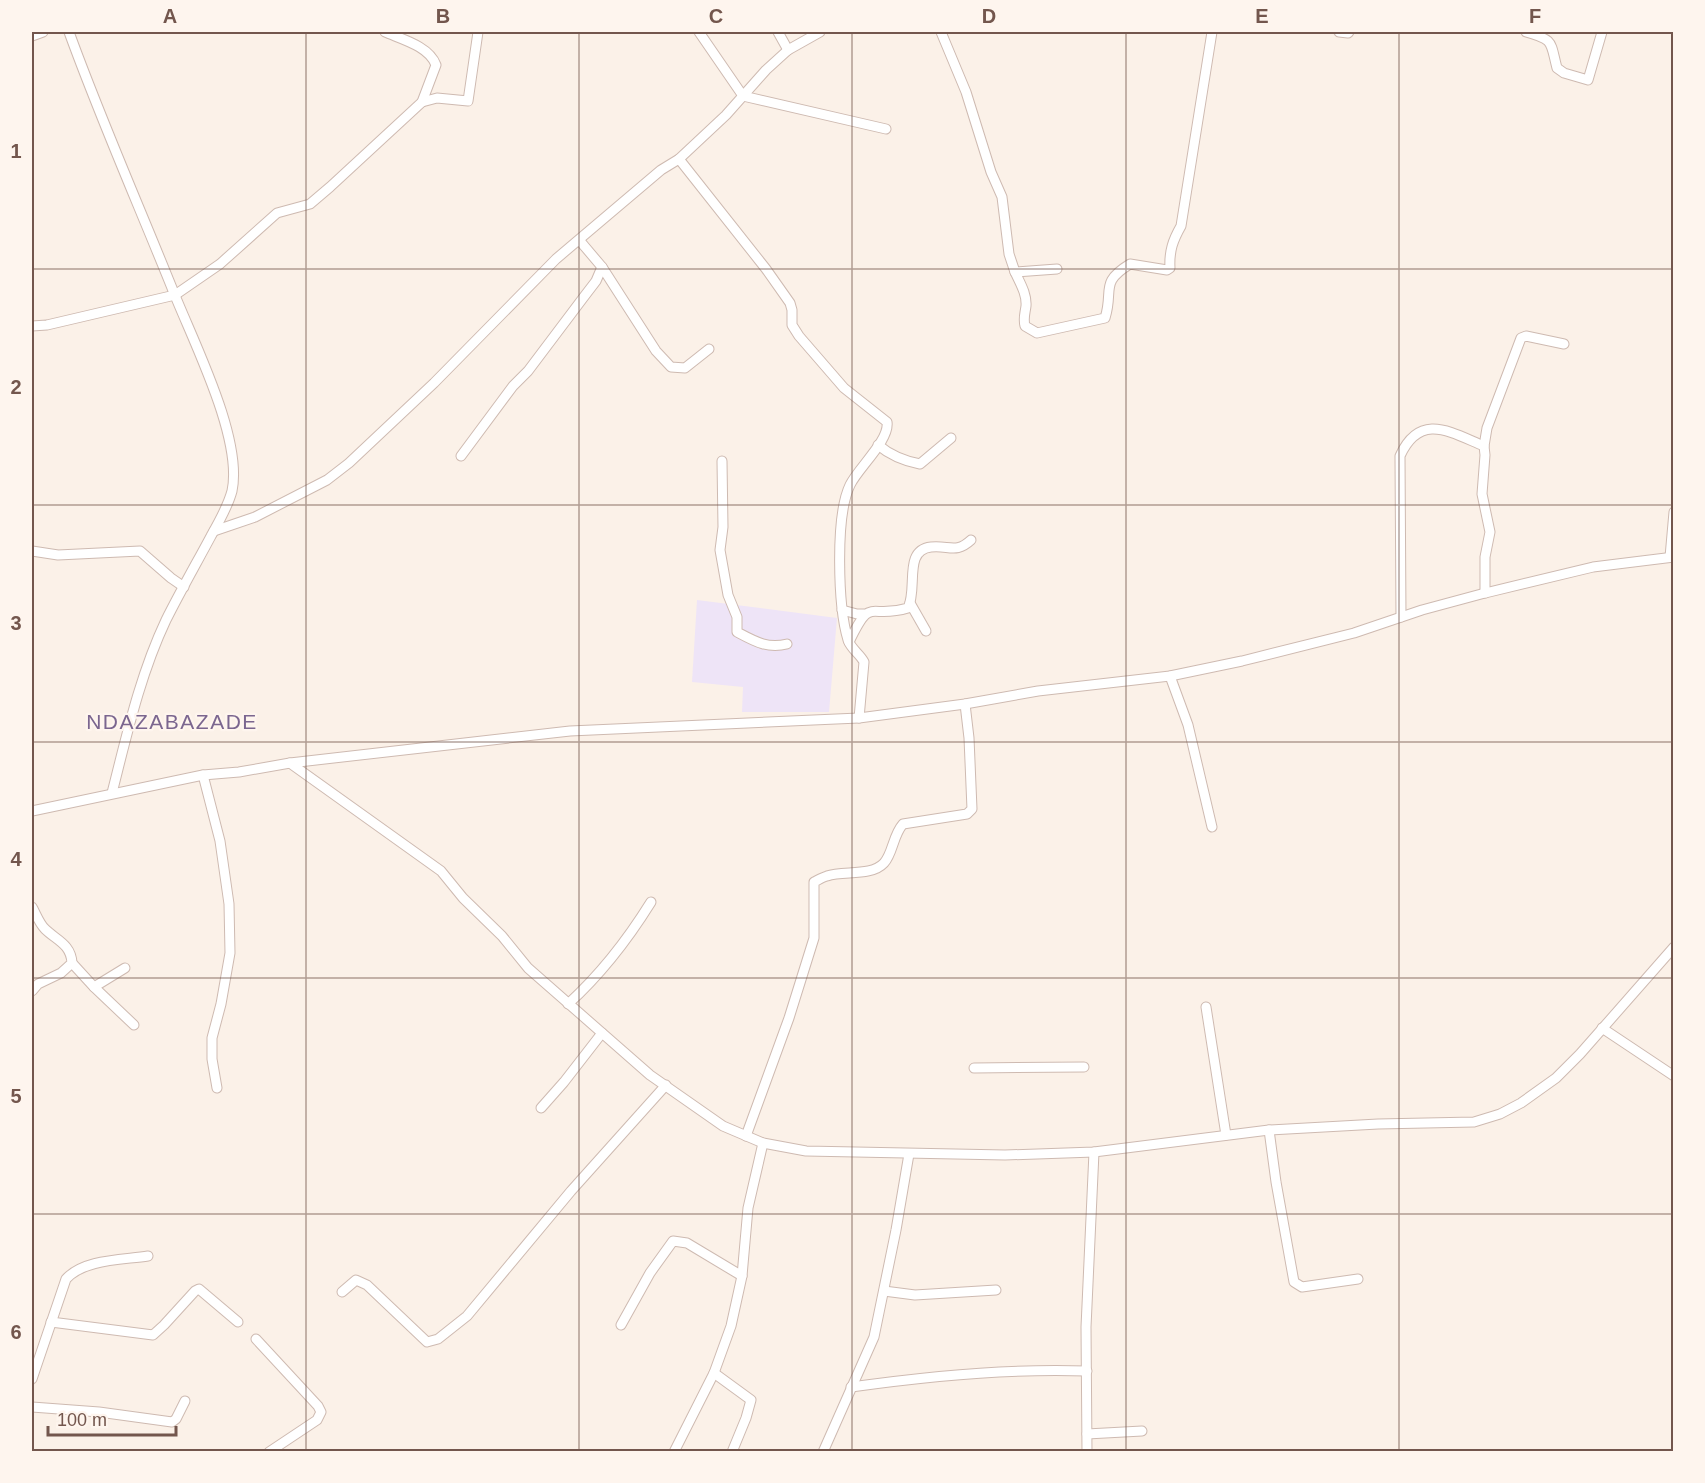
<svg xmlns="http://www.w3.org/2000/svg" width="1705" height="1483" font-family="Helvetica,sans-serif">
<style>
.education{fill:#eee4f7}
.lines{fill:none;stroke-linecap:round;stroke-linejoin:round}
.minor-casing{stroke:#cebab1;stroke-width:11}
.minor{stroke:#fff;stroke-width:9}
.grid{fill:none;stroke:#73564d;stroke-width:1.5;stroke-opacity:0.55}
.labels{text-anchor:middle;stroke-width:4.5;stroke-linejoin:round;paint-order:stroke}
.quarter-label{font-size:21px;letter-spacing:1.5px;fill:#7b668f;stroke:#fef5ee}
.neatline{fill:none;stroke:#73564d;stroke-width:2}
.grid-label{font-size:20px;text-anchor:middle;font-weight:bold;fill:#73564d}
</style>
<rect width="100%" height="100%" fill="#fbf1e8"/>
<polygon class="education" points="697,600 837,618 829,712 742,712 743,687 692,682"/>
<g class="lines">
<defs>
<g id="minor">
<path d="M69,32C101,120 139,206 174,293C194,343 243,439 232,491C228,506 219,522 211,536C196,564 180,592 166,620C140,675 127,734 112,793"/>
<polyline points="699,32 743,96 886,129"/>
<polyline points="778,32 788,50"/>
<polyline points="941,32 966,92 991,172 1002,197 1009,254 1015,272 1057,269"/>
<polyline points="1339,32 1348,33 1349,32"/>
<path d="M1526,32C1555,40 1550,42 1557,68L1564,73L1588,80L1602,32"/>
<polyline points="32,36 43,32"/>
<polyline points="422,102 437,98 468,101 478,32"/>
<path d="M679,159L766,269L790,303L792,310V325L799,336L844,388L887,422C890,440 858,468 850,485C835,516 838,607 848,640C851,649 860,654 864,662L859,718"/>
<polyline points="580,241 602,267 656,351 671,367 685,368 709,349"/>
<path d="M1015,272C1020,283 1027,294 1026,306C1025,314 1023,318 1025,326L1037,333L1105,318C1114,290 1099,283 1130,264L1167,270L1170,268C1169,251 1173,240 1181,226L1212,32"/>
<path d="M32,326L47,325L175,295L220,264L277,213L310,204L330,187L422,102L436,65C429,46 401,39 385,32"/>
<path d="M878,445C890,455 904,461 920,464L951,438"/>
<polyline points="1484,446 1487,428 1521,338 1526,336 1564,344"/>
<polyline points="461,456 513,386 528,371 583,298 596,281 602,267"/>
<path d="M722,461L723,527L720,550L728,595L737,617V632C754,641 767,649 787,644"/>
<polyline points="214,531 255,517 327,480 349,463 434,383 556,259 661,170 679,159 726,115 766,70 788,50 820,32"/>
<polyline points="32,551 58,555 140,551 171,578 184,587"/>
<polyline points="1670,557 1674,512"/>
<polyline points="910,603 926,631"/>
<polyline points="842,610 857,614 864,614"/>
<path d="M1401,617L1400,456C1420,412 1450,432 1484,446L1485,455L1482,494L1490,532L1485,557V593"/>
<path d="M849,642C872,594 868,620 908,608C918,588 903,550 931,547C949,545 956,554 971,540"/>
<polyline points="1170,676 1188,725 1212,827"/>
<polyline points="290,763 441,871 463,898 502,936 528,968 650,1075 723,1126 763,1143 806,1151 1005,1155 1094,1152 1269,1130 1378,1124 1474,1122 1500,1114 1521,1103 1556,1078 1580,1054 1674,947"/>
<polyline points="203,775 220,841 229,904 230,953 221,1004 212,1038 212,1059 217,1088"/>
<polyline points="32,811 203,775 239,772 290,763 570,731 859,718 965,704 1038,691 1170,676 1242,661 1354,633 1422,610 1485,593 1593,567 1674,557"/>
<path d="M32,907C36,914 39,923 45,929C56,940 71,944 72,963L61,973L38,984L32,991"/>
<polyline points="72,963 94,987 134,1025"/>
<polyline points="94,987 125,968"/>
<path d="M568,1004C600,975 628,939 651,902"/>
<polyline points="1206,1007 1226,1135"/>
<polyline points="1602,1028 1674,1076"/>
<polyline points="974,1068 1084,1067"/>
<polyline points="541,1108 564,1082 602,1033"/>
<polyline points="1269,1130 1276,1182 1294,1282 1302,1287 1358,1279"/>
<path d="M746,1136L789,1018L814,938V882C818,880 823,877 827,876C843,870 871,877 884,863C893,853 893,835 903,824L967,814L972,809L969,738L965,704"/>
<polyline points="884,1291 915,1295 996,1290"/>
<polyline points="342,1292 356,1280 367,1285 427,1342 438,1339 467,1316 571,1191 666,1085"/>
<polyline points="51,1322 153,1335 164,1325 195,1291 199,1289 238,1322"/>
<polyline points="621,1325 650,1273 673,1241 687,1243 742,1276"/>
<polyline points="256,1339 318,1406 321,1412 317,1420 269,1452"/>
<polyline points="714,1373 751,1400 746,1418 732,1452"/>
<path d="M32,1379L66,1279C84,1259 122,1260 148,1256"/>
<path d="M851,1387C929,1376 1008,1368 1087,1371"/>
<polyline points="32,1407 99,1412 172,1422 176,1419 185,1401"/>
<polyline points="1087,1434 1142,1431"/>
<polyline points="674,1452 714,1373 731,1326 742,1276 748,1208 763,1143"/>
<polyline points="823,1452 874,1337 896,1230 909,1154"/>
<polyline points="1087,1452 1086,1327 1094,1152"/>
</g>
</defs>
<use href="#minor" class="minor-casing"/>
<use href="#minor" class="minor"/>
</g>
<path class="grid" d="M306,32V1452M579,32V1452M852,32V1452M1126,32V1452M1399,32V1452M32,269H1674M32,505H1674M32,742H1674M32,978H1674M32,1214H1674"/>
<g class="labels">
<g class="quarter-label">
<text x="172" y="729">NDAZABAZADE</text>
</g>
</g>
<rect width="1705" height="1483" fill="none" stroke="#fef5ee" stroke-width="66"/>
<path d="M48 1426v9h128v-9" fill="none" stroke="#73564d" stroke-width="3"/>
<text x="57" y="1426" font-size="18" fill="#73564d" stroke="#fef5ee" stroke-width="4.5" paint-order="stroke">100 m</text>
<rect x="33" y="33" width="1639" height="1417" class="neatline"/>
<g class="grid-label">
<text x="170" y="23">A</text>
<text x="443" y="23">B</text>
<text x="716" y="23">C</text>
<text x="989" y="23">D</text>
<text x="1262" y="23">E</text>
<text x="1535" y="23">F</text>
<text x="16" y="158">1</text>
<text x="16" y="394">2</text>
<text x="16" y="630">3</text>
<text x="16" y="866">4</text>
<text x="16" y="1103">5</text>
<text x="16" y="1339">6</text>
</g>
</svg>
